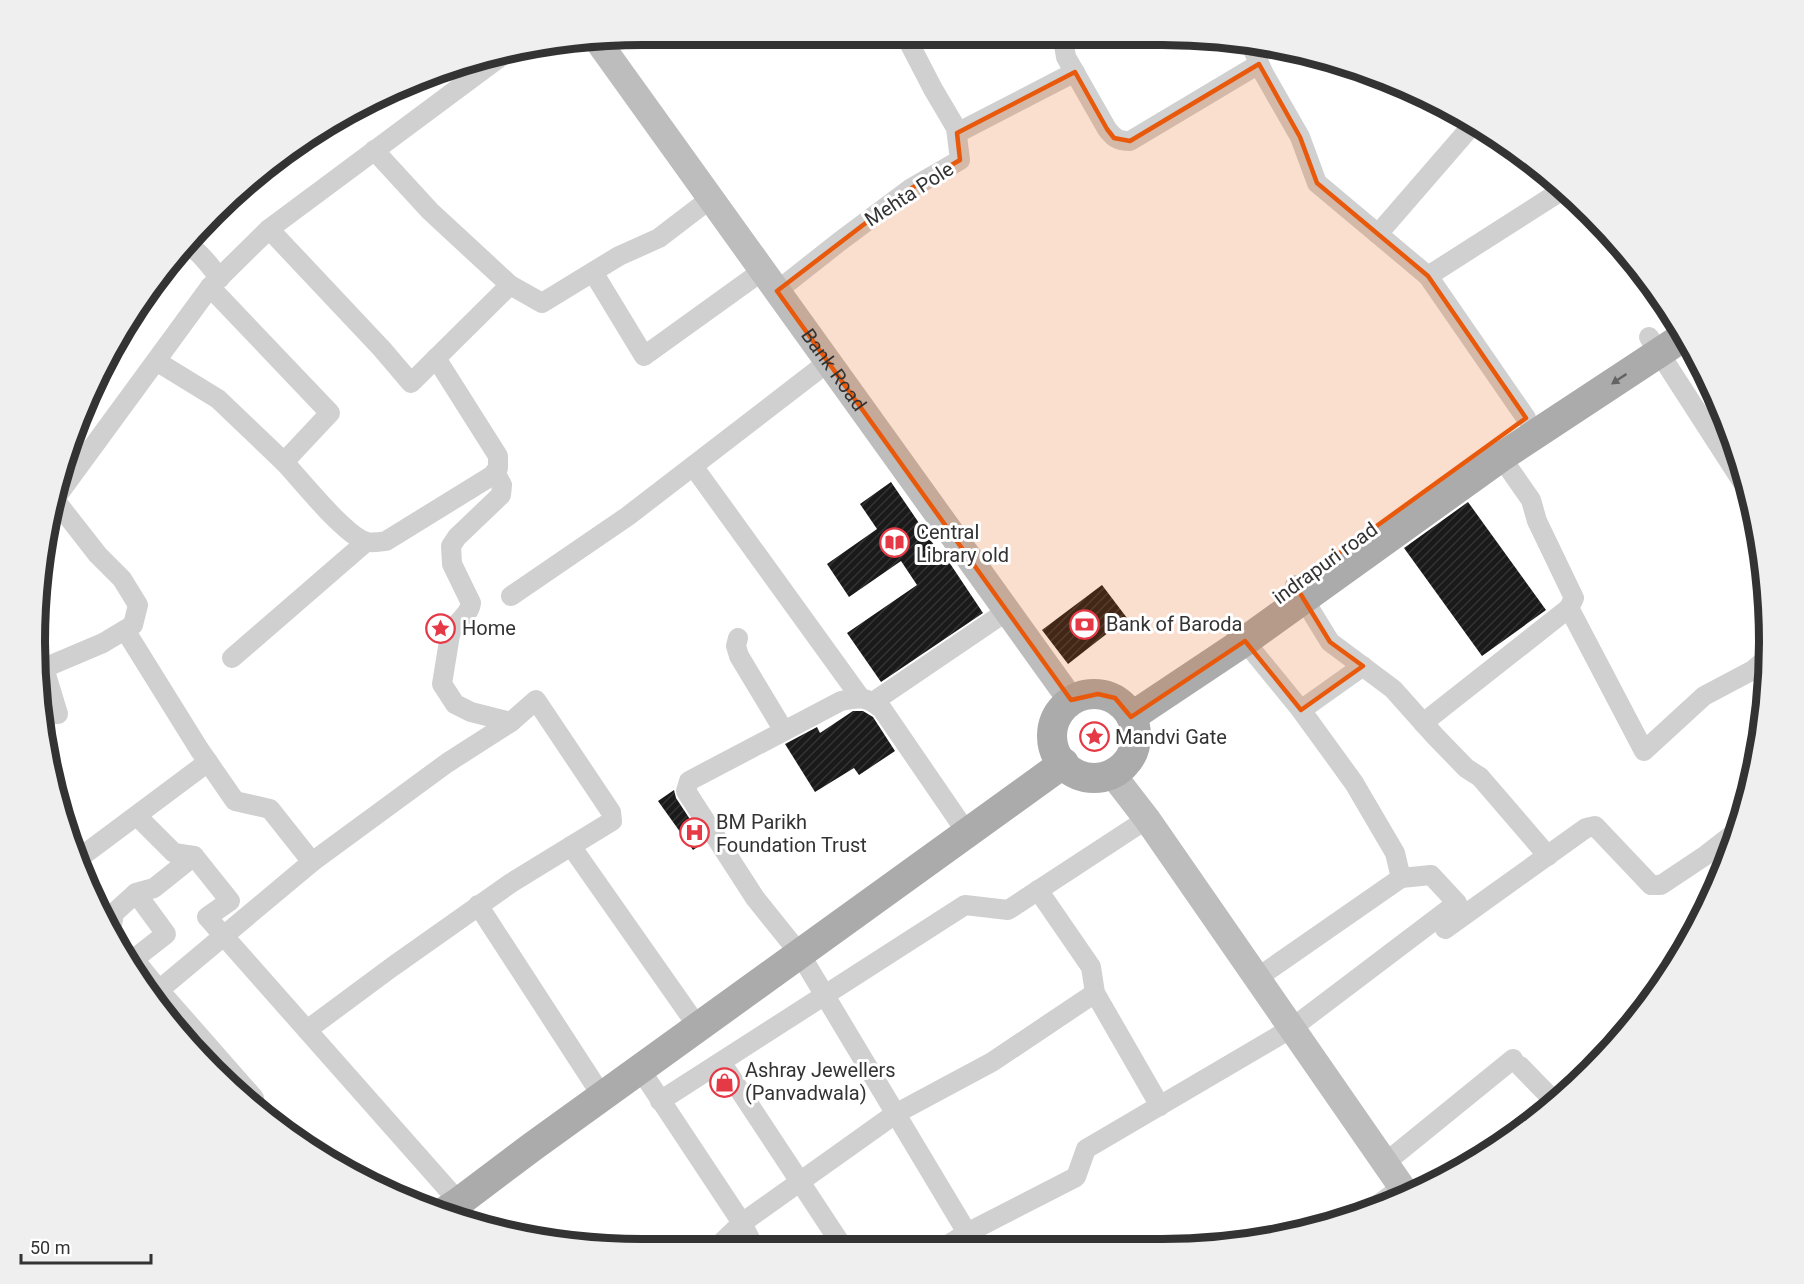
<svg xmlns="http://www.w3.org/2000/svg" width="1804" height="1284" font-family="Roboto,sans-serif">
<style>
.building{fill:url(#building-hatch)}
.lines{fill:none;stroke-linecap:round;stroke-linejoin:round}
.minor{stroke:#d0d0d0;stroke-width:20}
.secondary{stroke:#bdbdbd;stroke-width:27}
.primary{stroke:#ababab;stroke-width:30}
.oneway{fill:#636363}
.marked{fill:#e8590c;fill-opacity:0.2;stroke:#e8590c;stroke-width:4.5;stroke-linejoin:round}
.labels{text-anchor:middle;stroke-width:6;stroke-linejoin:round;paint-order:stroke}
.street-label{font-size:20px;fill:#333;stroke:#fff}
.poi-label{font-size:20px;fill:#333;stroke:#fff;text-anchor:start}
.rim{fill:none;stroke:#333;stroke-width:8}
</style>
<defs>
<pattern id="building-hatch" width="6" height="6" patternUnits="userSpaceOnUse" patternTransform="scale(1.5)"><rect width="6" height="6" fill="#1a1a1a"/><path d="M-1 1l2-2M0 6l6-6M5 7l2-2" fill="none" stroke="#333"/></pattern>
</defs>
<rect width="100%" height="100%" fill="#fff"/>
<g class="building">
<polygon points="891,482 947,564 949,562 983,613 881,682 847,633 917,585 901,561 849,597 827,564 877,529 860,504"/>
<polygon points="1468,502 1546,610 1482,656 1404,548"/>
<polygon points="1102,585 1127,618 1068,664 1042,630"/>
<polygon points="853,711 863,711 873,717 895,751 859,775 854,768 815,792 785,744 817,727 820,733"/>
<polygon points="674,790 676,798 705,842 693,850 658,801"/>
</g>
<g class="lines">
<g class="minor">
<path d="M1067,35L1064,45L1066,57L1107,129C1114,138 1118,141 1130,141L1259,64"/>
<polyline points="1250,43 1264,74 1300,137 1317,183 1428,276 1526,418"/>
<polyline points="957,133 1075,72"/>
<polyline points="374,150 430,211 510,285 542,303 619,256 659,238 710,199"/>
<polyline points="269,229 382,349 411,383 510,285"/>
<polyline points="1378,234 1475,122"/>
<path d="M183,244C198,247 210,267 220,278"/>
<polyline points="593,272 644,356 762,271"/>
<polyline points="1428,276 1564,189 1557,181"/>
<polyline points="777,291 839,242 910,189 960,160 956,128 933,89 905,35"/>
<polyline points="1649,337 1747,489"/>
<polyline points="156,361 218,399 284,462 330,413 210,287"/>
<polyline points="1501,457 1531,500 1537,521 1574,598 1569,608"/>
<path d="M284,462C301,480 346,537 367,542C373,543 380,542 386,541L493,475L498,468V456L436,358"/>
<polyline points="693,466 860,697"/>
<path d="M495,472L502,485L501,495L457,537L451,546L452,564L471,603C469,617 454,622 450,635L442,684L455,704L471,712L511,722"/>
<polyline points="54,500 210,287 269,229 507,52"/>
<polyline points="1295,585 1330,642 1393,689 1435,736 1466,768 1480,777 1548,856"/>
<polyline points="511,596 628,516 828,362"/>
<polyline points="1234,628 1301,710 1354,783 1395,853 1401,878 1257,978"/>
<polyline points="125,630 199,749 235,801 270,809 312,862 159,990 254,1098 249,1103"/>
<polyline points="738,638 736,646 739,656 784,731"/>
<polyline points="232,658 366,542"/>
<polyline points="873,702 1007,611"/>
<polyline points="1301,710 1363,666"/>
<polyline points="40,715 58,714 44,668 103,643 133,625 138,605 122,579 98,555 55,500"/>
<polyline points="1423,723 1569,608 1644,751 1704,696 1753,670 1767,658"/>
<polyline points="137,816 174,853 194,856 154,888 136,893 166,934 134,959 159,990"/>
<path d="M967,833L882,709C866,696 860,697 841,701L689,781L686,791L755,898L800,954L975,1246"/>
<polyline points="571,846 698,1027"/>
<polyline points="194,856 230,901 207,917 459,1202"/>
<polyline points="78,859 208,762"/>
<polyline points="1038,890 1091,967 1095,993 1160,1106"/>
<polyline points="478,905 602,1096"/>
<polyline points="1445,929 1586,828 1595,826 1651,885 1661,885 1706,855 1737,831"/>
<polyline points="111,931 114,913 136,893"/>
<polyline points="307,1030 392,967 511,883 612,821 611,812 536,700 511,722 447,763 312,862"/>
<polyline points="721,1062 843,1247"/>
<polyline points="1520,1066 1556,1103"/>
<polyline points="640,1069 742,1223 754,1247"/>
<polyline points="660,1101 965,905 1008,910 1147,819"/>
<polyline points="1385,1163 1513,1059"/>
<polyline points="1365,1214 1402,1187"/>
<polyline points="946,1246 967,1233 1076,1177 1086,1149 1292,1028 1457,903 1431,875 1401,878"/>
<polyline points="716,1248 742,1223 895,1114 992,1062 1095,993"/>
</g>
<g class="secondary">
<path id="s1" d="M597,40L1071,700"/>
<polyline points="1113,775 1147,819 1408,1196"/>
</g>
<g class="primary">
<circle cx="1094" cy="736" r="42"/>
<polyline points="1131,717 1245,641 1501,457 1686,335"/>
<polyline points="442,1213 459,1202 532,1147 1064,763"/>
</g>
</g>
<defs><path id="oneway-solid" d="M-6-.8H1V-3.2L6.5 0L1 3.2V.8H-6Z" transform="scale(1.5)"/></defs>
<use class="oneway" href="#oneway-solid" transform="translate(1619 379) rotate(146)"/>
<path class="marked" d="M1259,64L1300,137L1317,183L1428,276L1526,418L1295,585L1330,642L1363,666L1301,710L1245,641L1131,717L1115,698L1098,694L1071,700L777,291L910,189L960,160L957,133L1075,72L1107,129L1114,138L1130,141Z"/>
<defs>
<symbol id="library-ring" viewBox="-11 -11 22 22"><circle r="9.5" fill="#fff" stroke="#e63946" stroke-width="1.5"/><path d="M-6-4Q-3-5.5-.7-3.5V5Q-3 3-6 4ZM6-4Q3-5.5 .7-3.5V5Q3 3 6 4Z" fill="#e63946"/></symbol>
<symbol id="bank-ring" viewBox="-11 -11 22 22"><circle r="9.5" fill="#fff" stroke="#e63946" stroke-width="1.5"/><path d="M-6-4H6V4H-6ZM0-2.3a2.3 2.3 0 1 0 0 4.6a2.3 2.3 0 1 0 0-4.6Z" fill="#e63946"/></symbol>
<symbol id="sight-ring" viewBox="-11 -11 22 22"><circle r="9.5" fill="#fff" stroke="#e63946" stroke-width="1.5"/><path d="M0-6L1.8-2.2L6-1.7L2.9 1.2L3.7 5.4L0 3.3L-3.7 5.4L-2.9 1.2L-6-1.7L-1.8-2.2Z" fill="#e63946"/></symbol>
<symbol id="hospital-ring" viewBox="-11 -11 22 22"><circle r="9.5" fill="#fff" stroke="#e63946" stroke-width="1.5"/><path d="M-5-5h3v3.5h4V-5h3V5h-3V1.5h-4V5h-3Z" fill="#e63946"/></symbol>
<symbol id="shop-ring" viewBox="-11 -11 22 22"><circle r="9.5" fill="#fff" stroke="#e63946" stroke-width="1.5"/><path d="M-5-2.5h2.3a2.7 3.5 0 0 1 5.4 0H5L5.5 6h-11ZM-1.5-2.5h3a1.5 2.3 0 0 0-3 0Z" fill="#e63946"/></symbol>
</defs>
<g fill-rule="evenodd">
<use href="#library-ring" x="878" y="526" width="33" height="33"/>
<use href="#bank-ring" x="1068" y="608" width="33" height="33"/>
<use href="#sight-ring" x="424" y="612" width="33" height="33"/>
<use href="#sight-ring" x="1078" y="720" width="33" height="33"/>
<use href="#hospital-ring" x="678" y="816" width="33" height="33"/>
<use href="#shop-ring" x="708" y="1066" width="33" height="33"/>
</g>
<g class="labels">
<g class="street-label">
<text transform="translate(909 194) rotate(-33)" y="7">Mehta Pole</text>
<text dy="7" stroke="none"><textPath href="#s1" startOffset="406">Bank Road</textPath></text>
<text transform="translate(1325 563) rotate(-36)" y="7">indrapuri road</text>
</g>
<g class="poi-label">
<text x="916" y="539">Central<tspan x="916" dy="23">Library old</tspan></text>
<text x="1106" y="631">Bank of Baroda</text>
<text x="462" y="635">Home</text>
<text x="1115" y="744">Mandvi Gate</text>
<text x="716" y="829">BM Parikh<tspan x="716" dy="23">Foundation Trust</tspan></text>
<text x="745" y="1077">Ashray Jewellers<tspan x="745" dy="23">(Panvadwala)</tspan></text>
</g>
</g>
<path d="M0 0H1804V1284H0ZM642 45H1162A597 597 0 0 1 1759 642V642A597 597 0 0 1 1162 1239H642A597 597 0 0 1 45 642V642A597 597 0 0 1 642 45Z" fill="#efefef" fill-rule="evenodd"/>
<path class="rim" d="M642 45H1162A597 597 0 0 1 1759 642V642A597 597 0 0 1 1162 1239H642A597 597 0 0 1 45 642V642A597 597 0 0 1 642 45Z"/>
<path d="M21 1254v9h130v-9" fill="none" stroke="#333333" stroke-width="3"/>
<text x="30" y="1254" font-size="18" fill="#333333" stroke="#ffffff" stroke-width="4.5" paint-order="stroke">50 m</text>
</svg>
